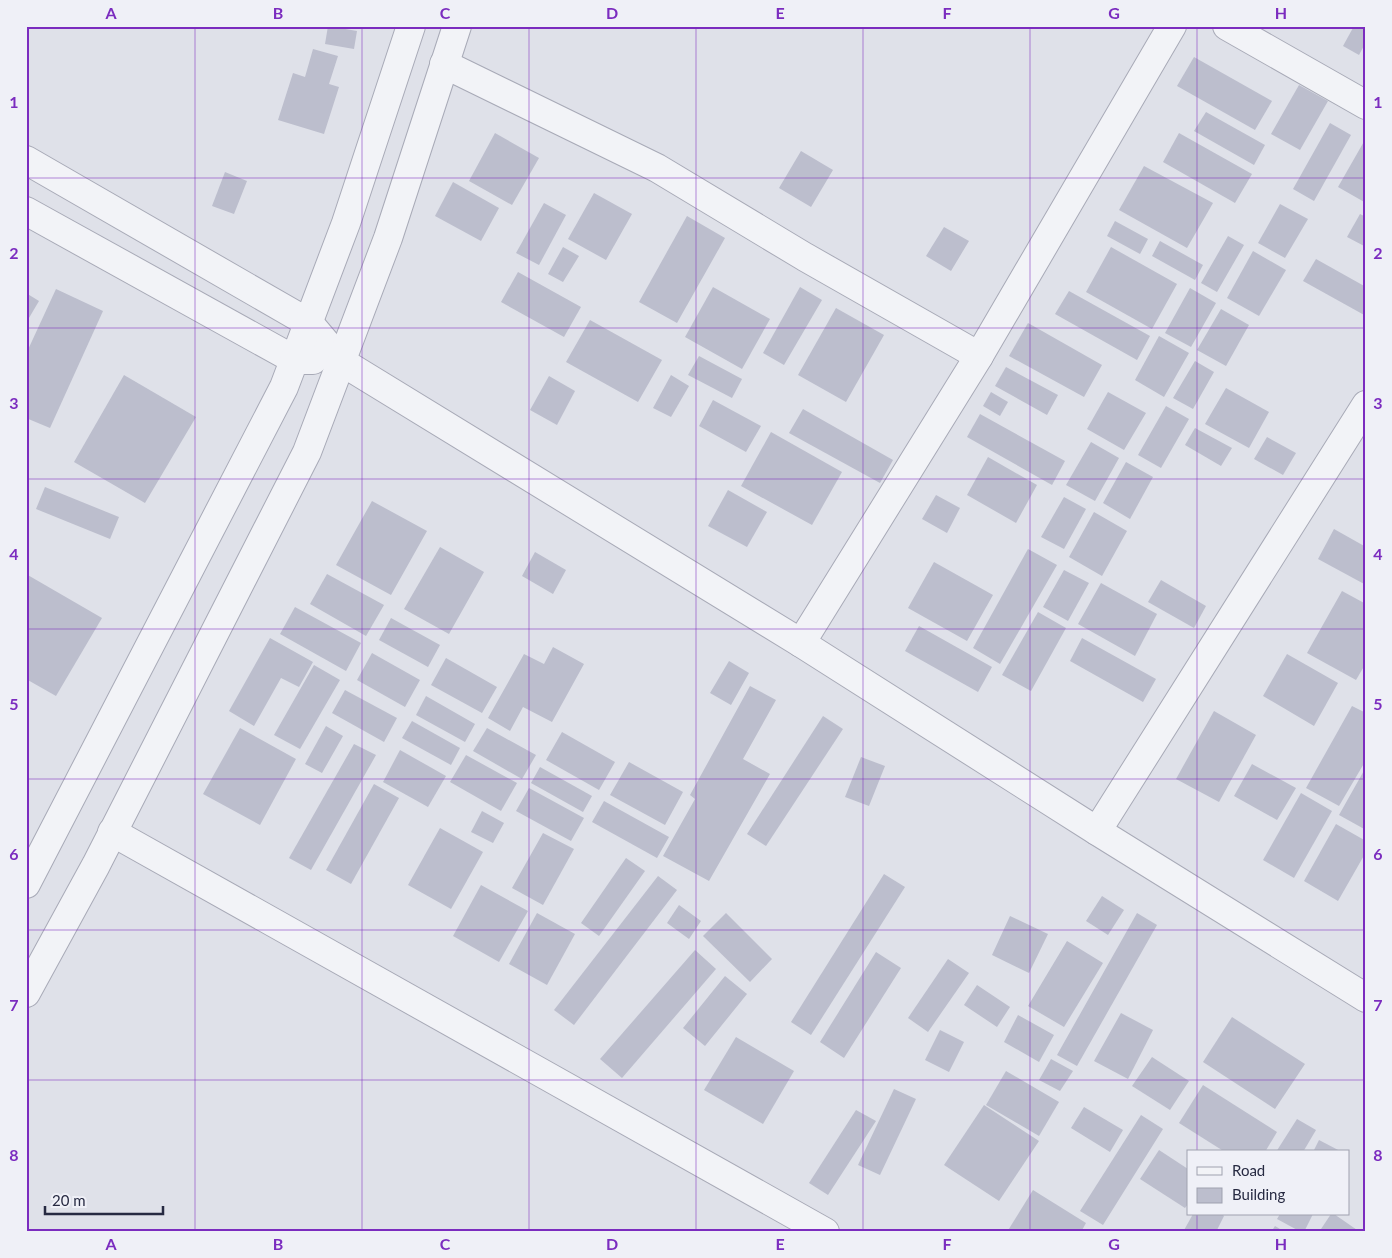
<svg xmlns="http://www.w3.org/2000/svg" width="1392" height="1258" font-family="Lato,sans-serif">
<style>
.building{fill:#bcbecd}
.lines{fill:none;stroke-linecap:round;stroke-linejoin:round}
.minor-casing{stroke:#a8aab7;stroke-width:30}
.minor{stroke:#f2f3f7;stroke-width:28}
.grid{fill:none;stroke:#7b2cbf;stroke-width:1;stroke-opacity:0.55}
.neatline{fill:none;stroke:#7b2cbf;stroke-width:2}
.grid-label{font-size:16px;text-anchor:middle;font-weight:bold;fill:#7b2cbf}
</style>
<rect width="100%" height="100%" fill="#dfe1e9"/>
<g class="building">
<polygon points="328,26 357,31 354,49 325,44"/>
<polygon points="1354,26 1366,26 1366,42 1359,55 1343,46"/>
<polygon points="313,49 338,56 329,84 339,87 324,134 278,120 293,73 305,77"/>
<polygon points="1194,57 1272,101 1255,130 1177,86"/>
<polygon points="1299,85 1328,101 1300,150 1271,134"/>
<polygon points="1206,112 1265,145 1254,165 1194,131"/>
<polygon points="1330,123 1351,135 1314,201 1293,189"/>
<polygon points="495,133 539,158 512,205 469,181"/>
<polygon points="1179,133 1252,174 1235,203 1163,162"/>
<polygon points="1366,138 1366,203 1338,187"/>
<polygon points="801,151 833,170 811,207 779,188"/>
<polygon points="1144,166 1213,203 1187,248 1119,210"/>
<polygon points="225,172 247,181 234,214 212,206"/>
<polygon points="453,182 499,208 481,241 435,216"/>
<polygon points="594,193 632,214 606,260 568,239"/>
<polygon points="544,203 566,215 539,265 516,253"/>
<polygon points="1280,204 1308,219 1285,258 1258,243"/>
<polygon points="1360,214 1366,217 1366,247 1347,237"/>
<polygon points="687,216 725,238 677,323 639,302"/>
<polygon points="1115,221 1148,239 1140,254 1107,236"/>
<polygon points="944,227 969,241 951,271 926,256"/>
<polygon points="1228,236 1244,245 1217,292 1201,283"/>
<polygon points="1160,241 1203,265 1195,280 1152,256"/>
<polygon points="563,247 579,256 563,282 548,274"/>
<polygon points="1111,247 1177,284 1152,329 1086,292"/>
<polygon points="1253,251 1286,270 1259,316 1227,298"/>
<polygon points="1316,259 1366,287 1366,316 1303,281"/>
<polygon points="518,272 581,307 564,337 501,302"/>
<polygon points="713,287 770,319 742,369 685,337"/>
<polygon points="800,287 822,300 784,365 763,353"/>
<polygon points="1190,288 1216,303 1191,347 1165,333"/>
<polygon points="56,289 103,311 50,428 26,418 26,354"/>
<polygon points="1069,291 1150,336 1137,360 1055,314"/>
<polygon points="26,293 39,301 26,323"/>
<polygon points="836,308 884,335 846,402 798,375"/>
<polygon points="1221,309 1249,325 1226,366 1197,350"/>
<polygon points="590,320 662,360 638,402 566,362"/>
<polygon points="1028,323 1102,365 1084,397 1009,356"/>
<polygon points="1159,336 1189,353 1164,397 1135,380"/>
<polygon points="699,356 742,379 732,398 688,375"/>
<polygon points="1195,361 1214,372 1193,409 1173,398"/>
<polygon points="1006,367 1058,395 1047,415 995,386"/>
<polygon points="124,375 196,417 145,503 74,462"/>
<polygon points="671,375 689,386 671,417 653,408"/>
<polygon points="549,376 575,391 557,425 530,410"/>
<polygon points="1226,388 1269,412 1249,448 1205,424"/>
<polygon points="991,392 1008,402 1000,416 983,406"/>
<polygon points="1108,392 1146,413 1124,450 1087,429"/>
<polygon points="713,400 761,426 746,452 699,426"/>
<polygon points="1166,406 1189,419 1161,468 1138,455"/>
<polygon points="803,409 893,460 880,483 789,433"/>
<polygon points="980,414 1065,461 1052,485 967,437"/>
<polygon points="1195,428 1232,448 1221,466 1185,445"/>
<polygon points="771,432 842,472 812,525 741,486"/>
<polygon points="1267,437 1296,453 1283,475 1254,459"/>
<polygon points="1091,442 1119,458 1095,501 1066,485"/>
<polygon points="988,457 1037,485 1016,523 967,495"/>
<polygon points="1126,462 1153,477 1130,519 1103,503"/>
<polygon points="45,487 119,517 110,539 36,509"/>
<polygon points="728,490 767,512 747,547 708,526"/>
<polygon points="936,495 960,508 947,533 922,519"/>
<polygon points="1064,497 1086,509 1064,549 1041,537"/>
<polygon points="372,501 427,531 391,595 336,565"/>
<polygon points="1094,512 1127,531 1102,576 1069,557"/>
<polygon points="1334,529 1366,547 1366,585 1318,559"/>
<polygon points="440,547 484,572 449,634 404,609"/>
<polygon points="1028,549 1057,565 1000,664 973,648"/>
<polygon points="535,552 566,570 553,594 522,576"/>
<polygon points="934,562 993,595 967,641 908,608"/>
<polygon points="1064,570 1089,583 1068,621 1043,607"/>
<polygon points="26,574 102,618 56,696 26,679"/>
<polygon points="327,574 384,605 366,636 310,604"/>
<polygon points="1161,580 1206,606 1194,628 1148,602"/>
<polygon points="1101,583 1157,614 1135,656 1078,624"/>
<polygon points="1342,591 1366,604 1366,663 1356,680 1307,653"/>
<polygon points="295,607 361,643 346,671 280,634"/>
<polygon points="1038,612 1066,628 1031,691 1002,675"/>
<polygon points="391,618 440,645 428,667 379,640"/>
<polygon points="919,626 992,667 978,692 905,651"/>
<polygon points="270,638 313,662 299,687 281,678 254,726 229,711"/>
<polygon points="1082,638 1156,679 1143,702 1070,661"/>
<polygon points="553,647 584,664 552,722 523,707 510,731 488,718 524,654 544,664"/>
<polygon points="372,653 420,680 405,707 357,680"/>
<polygon points="1287,654 1338,683 1314,726 1263,696"/>
<polygon points="446,658 497,687 482,713 431,685"/>
<polygon points="729,661 749,673 731,705 710,693"/>
<polygon points="314,665 340,680 300,749 274,735"/>
<polygon points="750,686 776,700 743,759 770,774 709,881 663,856 695,799 690,795"/>
<polygon points="345,690 397,718 384,742 332,713"/>
<polygon points="426,696 475,724 465,742 416,715"/>
<polygon points="1352,706 1366,713 1366,760 1339,806 1306,788"/>
<polygon points="1214,711 1256,735 1219,802 1176,779"/>
<polygon points="823,716 843,729 766,846 747,834"/>
<polygon points="412,721 460,748 451,765 402,738"/>
<polygon points="326,726 343,736 322,773 305,764"/>
<polygon points="240,728 296,759 260,825 203,794"/>
<polygon points="487,728 536,755 522,779 473,751"/>
<polygon points="562,732 615,762 599,790 546,760"/>
<polygon points="354,744 376,755 311,870 289,858"/>
<polygon points="400,750 446,776 428,807 383,782"/>
<polygon points="466,755 517,783 501,811 450,782"/>
<polygon points="861,757 885,766 869,806 845,797"/>
<polygon points="629,762 683,792 665,825 610,795"/>
<polygon points="1252,764 1296,788 1277,820 1234,796"/>
<polygon points="540,767 592,796 583,812 531,783"/>
<polygon points="1366,767 1366,830 1339,815"/>
<polygon points="374,784 399,798 351,884 326,870"/>
<polygon points="529,788 584,818 571,841 516,811"/>
<polygon points="1301,793 1332,811 1294,878 1263,860"/>
<polygon points="604,801 669,837 657,858 592,822"/>
<polygon points="482,811 504,823 493,843 471,832"/>
<polygon points="1336,824 1366,841 1366,852 1338,901 1304,881"/>
<polygon points="440,828 483,852 451,909 408,885"/>
<polygon points="543,833 574,849 543,905 512,888"/>
<polygon points="626,858 645,871 599,936 581,923"/>
<polygon points="884,874 905,887 811,1035 791,1022"/>
<polygon points="658,876 677,890 574,1025 554,1010"/>
<polygon points="481,885 528,911 499,962 453,936"/>
<polygon points="1102,896 1124,910 1108,935 1086,921"/>
<polygon points="679,905 701,921 689,939 667,923"/>
<polygon points="537,913 575,934 547,985 509,964"/>
<polygon points="726,913 772,959 750,982 703,936"/>
<polygon points="1137,913 1157,925 1077,1066 1057,1055"/>
<polygon points="1010,916 1048,934 1029,973 992,955"/>
<polygon points="1067,941 1103,963 1064,1027 1028,1006"/>
<polygon points="695,950 716,969 622,1078 600,1059"/>
<polygon points="876,952 901,968 844,1058 820,1042"/>
<polygon points="948,959 969,973 928,1032 908,1018"/>
<polygon points="725,976 747,994 705,1046 683,1028"/>
<polygon points="977,985 1010,1007 997,1027 964,1005"/>
<polygon points="1121,1013 1153,1030 1128,1079 1094,1061"/>
<polygon points="1018,1015 1054,1035 1039,1062 1004,1042"/>
<polygon points="1232,1017 1305,1064 1275,1109 1203,1062"/>
<polygon points="940,1030 964,1042 949,1072 925,1060"/>
<polygon points="736,1037 794,1071 763,1124 704,1090"/>
<polygon points="1152,1057 1189,1081 1170,1110 1132,1086"/>
<polygon points="1051,1059 1073,1071 1060,1091 1039,1080"/>
<polygon points="1006,1071 1059,1102 1039,1136 986,1105"/>
<polygon points="1203,1085 1277,1132 1265,1152 1225,1152 1179,1123"/>
<polygon points="894,1089 916,1099 880,1175 858,1165"/>
<polygon points="984,1105 1039,1141 999,1201 944,1165"/>
<polygon points="1084,1107 1123,1130 1110,1152 1071,1128"/>
<polygon points="856,1110 876,1121 828,1195 809,1183"/>
<polygon points="1141,1115 1163,1129 1103,1225 1080,1211"/>
<polygon points="1297,1119 1316,1130 1303,1152 1276,1152"/>
<polygon points="1319,1140 1342,1152 1313,1152"/>
<polygon points="1159,1150 1188,1169 1188,1204 1185,1208 1140,1179"/>
<polygon points="1033,1190 1086,1223 1081,1232 1007,1232"/>
<polygon points="1193,1214 1222,1214 1224,1216 1216,1232 1183,1232"/>
<polygon points="1280,1214 1313,1214 1304,1232 1301,1232 1277,1219"/>
<polygon points="1331,1214 1334,1214 1360,1232 1319,1232"/>
<polygon points="1275,1226 1285,1232 1271,1232"/>
</g>
<g class="lines">
<defs>
<g id="minor">
<polyline points="1227,26 1366,105"/>
<polyline points="444,64 657,168 805,257 979,356"/>
<polyline points="26,160 309,323 342,362 801,643 1097,831 1366,998"/>
<polyline points="26,211 295,360 313,360"/>
<polyline points="801,643 979,356 1172,26"/>
<polyline points="1097,831 1366,405"/>
<polyline points="112,832 825,1232"/>
<polyline points="26,884 284,387 346,223 411,26"/>
<polyline points="26,993 96,865 307,452 388,238 457,26"/>
</g>
</defs>
<use href="#minor" class="minor-casing"/>
<use href="#minor" class="minor"/>
</g>
<path class="grid" d="M195,26V1232M362,26V1232M529,26V1232M696,26V1232M863,26V1232M1030,26V1232M1197,26V1152M26,178H1366M26,328H1366M26,479H1366M26,629H1366M26,779H1366M26,930H1366M26,1080H1366M1197,1214V1232"/>
<rect width="1392" height="1258" fill="none" stroke="#eff0f7" stroke-width="55"/>
<rect x="1187" y="1150" width="162" height="65" fill="#eff0f7" stroke="#9fa1af"/>
<rect x="1197" y="1167" width="25" height="8" fill="#f2f3f7" stroke="#9fa1af"/>
<text x="1232" y="1176" font-size="15" fill="#272a42">Road</text>
<rect x="1197" y="1188" width="25" height="15" fill="#bcbecd" stroke="#9fa1af"/>
<text x="1232" y="1200" font-size="15" fill="#272a42">Building</text>
<path d="M45 1206v8h118v-8" fill="none" stroke="#272a42" stroke-width="2.5"/>
<text x="52" y="1206" font-size="15" fill="#272a42" stroke="#eff0f7" stroke-width="4" paint-order="stroke">20 m</text>
<rect x="28" y="28" width="1336" height="1202" class="neatline"/>
<g class="grid-label">
<text x="111" y="19">A</text>
<text x="278" y="19">B</text>
<text x="445" y="19">C</text>
<text x="612" y="19">D</text>
<text x="780" y="19">E</text>
<text x="947" y="19">F</text>
<text x="1114" y="19">G</text>
<text x="1281" y="19">H</text>
<text x="14" y="108">1</text>
<text x="1378" y="108">1</text>
<text x="14" y="259">2</text>
<text x="1378" y="259">2</text>
<text x="14" y="409">3</text>
<text x="1378" y="409">3</text>
<text x="14" y="560">4</text>
<text x="1378" y="560">4</text>
<text x="14" y="710">5</text>
<text x="1378" y="710">5</text>
<text x="14" y="860">6</text>
<text x="1378" y="860">6</text>
<text x="14" y="1011">7</text>
<text x="1378" y="1011">7</text>
<text x="14" y="1161">8</text>
<text x="1378" y="1161">8</text>
<text x="111" y="1250">A</text>
<text x="278" y="1250">B</text>
<text x="445" y="1250">C</text>
<text x="612" y="1250">D</text>
<text x="780" y="1250">E</text>
<text x="947" y="1250">F</text>
<text x="1114" y="1250">G</text>
<text x="1281" y="1250">H</text>
</g>
</svg>
